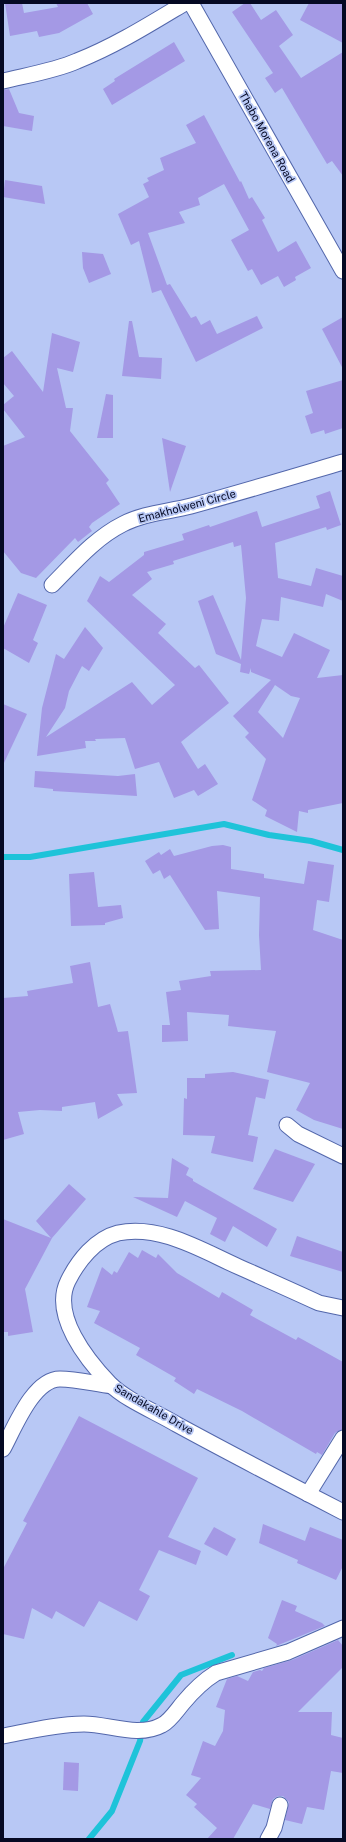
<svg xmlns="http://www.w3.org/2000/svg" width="346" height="1842" font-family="'Public Sans',sans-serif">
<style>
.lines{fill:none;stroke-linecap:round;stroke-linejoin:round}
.stream{stroke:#1ec3d9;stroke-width:6}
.building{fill:#a499e5;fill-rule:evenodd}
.minor-casing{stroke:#5367ab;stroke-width:17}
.minor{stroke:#fff;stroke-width:15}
.labels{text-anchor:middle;stroke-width:3.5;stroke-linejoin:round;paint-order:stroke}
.street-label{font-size:11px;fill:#050923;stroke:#b8c8f5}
</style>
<rect width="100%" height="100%" fill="#b8c8f5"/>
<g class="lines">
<g class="stream">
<polyline points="3,857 30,857 224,824 269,835 311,841 343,850"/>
<polyline points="89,1839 112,1811 140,1741 143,1722 181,1675 232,1655"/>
</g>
</g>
<g class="building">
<polygon points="5,3 22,3 24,13 58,7 56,3 87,3 93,14 59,33 39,37 37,31 10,36"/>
<polygon points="245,3 250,3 261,20 276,10 293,35 279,46 301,78 343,52 343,176 332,161 327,164 282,88 275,93 265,78 273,73 232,12"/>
<polygon points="309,3 343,3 343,43 300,20"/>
<polygon points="174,42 185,61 112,105 103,89 115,81 114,79"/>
<polygon points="9,89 19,113 34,116 32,131 3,126 3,90"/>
<polygon points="204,115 240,182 241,181 249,199 252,197 265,218 262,220 278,252 296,241 311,268 295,277 296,280 284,287 278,276 261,285 252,269 248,271 231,240 249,230 224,184 198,198 200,205 179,212 185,223 148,233 167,285 170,284 191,318 196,316 201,325 210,320 217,334 257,316 263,328 196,362 161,290 152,293 139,241 131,245 118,214 149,197 143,184 149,181 147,178 164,170 160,158 196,143 186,125"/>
<polygon points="5,180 42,186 45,204 3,197"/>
<polygon points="82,252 103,254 111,274 89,283 83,268"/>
<polygon points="343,317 343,369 322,329"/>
<polygon points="129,321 132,321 139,357 162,358 161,379 122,376"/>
<polygon points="52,333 80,342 73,372 57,368 66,408 73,408 70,431 109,480 106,483 120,504 92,523 89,527 92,531 78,542 75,538 36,578 21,573 3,551 3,446 25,437 3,409 3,405 14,396 3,383 3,358 12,351 43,392"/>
<polygon points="343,380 343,428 325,434 324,430 311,434 305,416 313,413 306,391"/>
<polygon points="106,394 113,395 113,438 97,438"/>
<polygon points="162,438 186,446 170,492"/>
<path d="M330,491L341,525L327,530L326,527L275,543L278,578L311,586L316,568L343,576V601L326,594L323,607L281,597L279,621L262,619L256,646L282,657L294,633L330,650L317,678L343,675V803L308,810V813L299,811L297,832L265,816L267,810L252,800L266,759L245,737L249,733L233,716L271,680L251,672V668L249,674L240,672L241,664L216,654L198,601L213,595L241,660L246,598L241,545L234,547L233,542L173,561L174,564L147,572L152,579L132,595L166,624L158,633L195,668L199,665L229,703L181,742L198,769L205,764L218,784L198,796L194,790L174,798L159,762L135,769L125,738L95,739L96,741H85L86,748L37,756L42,708L56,654L64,659L85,627L103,648L89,671L82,666L69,691L65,708L46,737L132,682L152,705L175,685L87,601L100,576L109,582L144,555V552L184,540L182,534L209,525L210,527L257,511L262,527L320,508L316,496ZM275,685L291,696L300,698L283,738L258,712Z"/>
<polygon points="18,593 47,605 33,640 38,643 29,663 3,648 3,628"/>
<polygon points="3,704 27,714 3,765"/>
<polygon points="35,771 118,776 135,774 137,796 53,791 53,789 34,787"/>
<polygon points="223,845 231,847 231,869 264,874 264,878 304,884 308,861 334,865 329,902 317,900 313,930 343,940 343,1129 314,1120 296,1110 310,1083 267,1072 276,1031 228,1026 229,1015 187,1012 188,1041 162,1042 162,1025 170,1025 166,992 181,990 179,981 211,976 210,971 261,970 259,935 260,897 217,891 219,929 205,930 170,875 164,879 160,870 153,874 145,861 159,852 161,855 170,849 174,856 212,846"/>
<polygon points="94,872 98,907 121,905 123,918 105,923 105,925 71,926 69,874"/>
<polygon points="90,962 98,1007 110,1004 118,1032 128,1031 137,1093 117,1094 123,1105 98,1119 95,1102 62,1107 62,1111 40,1110 18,1112 24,1134 3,1140 3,998 28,996 27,991 73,983 70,966"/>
<polygon points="233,1072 269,1080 265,1099 256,1097 248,1135 258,1137 253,1162 211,1153 215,1136 183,1135 184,1098 187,1099 187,1078 205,1078 205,1074"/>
<polygon points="275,1149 315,1164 293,1202 253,1189"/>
<polygon points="172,1158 189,1168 186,1175 193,1179 193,1181 277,1229 267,1247 233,1226 225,1242 210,1234 217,1218 185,1201 177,1217 133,1197 168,1198"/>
<polygon points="69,1184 86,1199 52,1238 25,1289 33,1332 8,1336 8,1332 3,1332 3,1219 51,1238 36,1221"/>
<polygon points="297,1236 343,1252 343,1272 290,1256"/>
<polygon points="142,1250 156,1258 158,1254 177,1273 219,1298 222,1292 253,1310 250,1315 296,1340 298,1337 343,1362 343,1429 335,1433 322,1455 317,1452 316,1454 242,1411 197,1389 194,1394 174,1381 176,1378 136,1355 140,1348 94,1323 100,1311 87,1307 102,1267 112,1275 114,1271 117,1273 129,1252 138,1258"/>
<polygon points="79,1416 198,1478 168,1537 201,1551 196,1565 159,1550 139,1590 150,1596 137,1621 99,1601 84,1627 56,1611 52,1619 32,1608 24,1639 3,1634 3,1569 27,1523 23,1521"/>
<polygon points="263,1524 305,1541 310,1527 343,1540 343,1566 336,1580 297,1563 298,1560 259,1543"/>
<polygon points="214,1527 236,1539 227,1556 204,1544"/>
<polygon points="282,1600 297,1606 295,1611 322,1623 325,1626 276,1646 277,1644 268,1638"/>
<polygon points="338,1640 343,1646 343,1667 298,1712 332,1712 331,1735 343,1738 343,1773 331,1771 324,1810 307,1807 302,1824 285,1820 289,1802 283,1796 278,1796 273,1799 270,1809 253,1804 233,1839 207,1839 217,1828 194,1807 197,1804 186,1795 201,1778 191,1775 203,1741 215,1746 223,1731 225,1710 216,1707 227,1679 237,1676 248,1681 253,1672 260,1670 262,1671 264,1668 292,1660"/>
<polygon points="64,1762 79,1763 78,1791 63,1790"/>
</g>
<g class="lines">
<defs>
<g id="minor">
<polyline points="191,3 343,271"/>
<path d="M3,81C28,75 54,71 77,61C115,46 150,24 185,3"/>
<path d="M52,585C74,563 95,538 123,524C144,513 168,512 191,506C242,492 292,477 343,462"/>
<polyline points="287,1125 298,1134 343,1156"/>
<path d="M343,1308L319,1303C293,1291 266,1279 239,1267C203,1251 160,1224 118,1233C95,1239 78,1261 68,1281C51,1315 87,1360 110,1384C126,1400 156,1412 176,1424C231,1454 287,1483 343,1512"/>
<path d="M3,1449C14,1429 33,1379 60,1379C77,1379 95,1384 112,1386"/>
<polyline points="308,1494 343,1438"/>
<path d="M3,1736C29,1731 57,1724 84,1724C109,1724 138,1738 162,1725C170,1721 177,1710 183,1703C193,1691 203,1681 216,1673L288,1652L343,1628"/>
<polyline points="268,1839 274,1828 280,1805"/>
</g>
</defs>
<use href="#minor" class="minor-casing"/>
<use href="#minor" class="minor"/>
</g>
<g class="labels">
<g class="street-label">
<text transform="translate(267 137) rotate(61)" y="4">Thabo Morena Road</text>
<text transform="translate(187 506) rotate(-15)" y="4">Emakholweni Circle</text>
<text transform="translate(154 1409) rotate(30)" y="4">Sandakahle Drive</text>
</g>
</g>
<rect width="346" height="1842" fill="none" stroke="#050923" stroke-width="8"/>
</svg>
